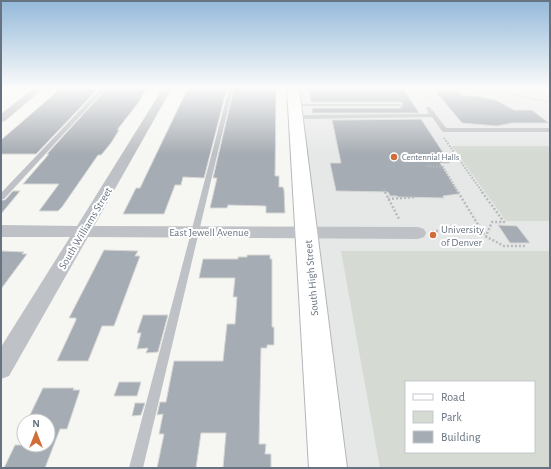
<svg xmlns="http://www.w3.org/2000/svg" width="551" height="469" font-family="'Alegreya Sans',sans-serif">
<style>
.built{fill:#e6e8e7;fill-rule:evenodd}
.green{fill:#d5dad3;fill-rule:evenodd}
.building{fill:#a6acb3;stroke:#d7d8d6}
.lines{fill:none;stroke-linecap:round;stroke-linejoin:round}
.secondary-casing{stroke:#b3b6bb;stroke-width:2}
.path-far2{stroke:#b8babd;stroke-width:1.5;stroke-dasharray:1 1;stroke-linecap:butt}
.path-far1{stroke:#b8babd;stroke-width:2;stroke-dasharray:1.5 1.5;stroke-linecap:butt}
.path{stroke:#b8babd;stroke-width:2.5;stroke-dasharray:2 2;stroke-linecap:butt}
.lane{fill:#bec1c5;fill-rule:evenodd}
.street{fill:#bec1c5;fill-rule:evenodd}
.secondary{fill:#fff;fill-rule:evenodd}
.poi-dot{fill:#d16d38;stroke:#fff;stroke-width:1.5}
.labels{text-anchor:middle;stroke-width:4;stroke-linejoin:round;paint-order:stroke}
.far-poi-label{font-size:9px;fill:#687381;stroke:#fff;text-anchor:start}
.street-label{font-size:11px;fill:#687381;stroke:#fff}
.poi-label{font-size:11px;fill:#687381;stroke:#fff;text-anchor:start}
</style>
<rect width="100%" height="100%" fill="#f6f6f3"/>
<path class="built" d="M299,88H550V468H344ZM406,382H534V452H406Z"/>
<g class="green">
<polygon points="452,146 550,146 550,221 506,221"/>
<path d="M341,251H550V468H380ZM406,382H534V452H406Z"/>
</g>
<g class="building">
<polygon points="99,88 36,154 1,154 1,140 59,90"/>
<polygon points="107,88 147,88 138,103 117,130 119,130 111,143 101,155 98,155 62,207 58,211 39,211 59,184 23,184 49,154 47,154"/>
<polygon points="191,88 227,88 204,178 183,177 181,185 175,185 164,214 123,214 136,188 140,188 187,90"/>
<polygon points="234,88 276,88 275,176 279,176 279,187 283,187 284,190 285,213 266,213 266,206 228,205 227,208 210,208 217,178 213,178"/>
<polygon points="309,88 403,88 419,113 312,113 312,108 400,108 403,104 400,102 311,102"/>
<polygon points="435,91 458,91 462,95 477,96 496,100 514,110 532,110 549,123 512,123 497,126 462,123"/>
<polygon points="421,119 450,163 440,163 459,194 443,196 444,198 398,197 397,196 390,196 388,192 336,191 330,163 341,163 332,120"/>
<polygon points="13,191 20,191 1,214 1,200 5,200"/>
<polygon points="498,225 517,226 530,243 510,243"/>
<polygon points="104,250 138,251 135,256 140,256 114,326 102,326 88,361 57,361 76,320 76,318 69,318"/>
<polygon points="1,251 24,252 22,254 27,254 1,289"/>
<polygon points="247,255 270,255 270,259 272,259 272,327 274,327 274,345 267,345 267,348 261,348 259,444 266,444 265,454 271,454 271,468 223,468 226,433 201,433 196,468 157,468 164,434 159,434 163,414 157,415 160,402 166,402 174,361 223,361 227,324 235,324 237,297 233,297 235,278 199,278 203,259 238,259 238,257 247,257"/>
<polygon points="143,315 168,315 158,352 146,353 148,348 137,349 141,333 137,333"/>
<polygon points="119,382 141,382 137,396 114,396"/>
<polygon points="43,388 74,388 73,390 80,390 67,429 60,429 45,468 4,468 15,445 48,445 48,421 33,421 35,417 29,417"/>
<polygon points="135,403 145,403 141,415 132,416"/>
</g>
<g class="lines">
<defs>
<polygon id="secondary" points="287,88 299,88 347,468 309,468"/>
</defs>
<use href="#secondary" class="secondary-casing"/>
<g class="path-far2">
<polyline points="421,88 430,99"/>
<polyline points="460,88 482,89 550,102"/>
</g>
<g class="path-far1">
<polyline points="444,138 483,193"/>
<polyline points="427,166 443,167 459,193"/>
<polyline points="384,189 386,193"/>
</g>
<g class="path">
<polyline points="385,192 399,219"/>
<polyline points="458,192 485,236 504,246 525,246"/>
<polyline points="482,192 504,222 492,222 486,236"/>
<polyline points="388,199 416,197"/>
<polyline points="432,231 483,232"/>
</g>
<g class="lane">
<polygon points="101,88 106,88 4,199 1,199 1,193"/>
<polygon points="229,88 233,88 143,468 129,468"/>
<polygon points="293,104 400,104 402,105 400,106 293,106"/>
<polygon points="426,107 430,107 446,128 550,128 550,132 444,132 442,131 432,117 296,119 293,117 296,115 429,114 426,108"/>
</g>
<g class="street">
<polygon points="34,88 44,88 5,121 1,122 1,114"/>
<polygon points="163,88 172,88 94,226 418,227 424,229 426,233 424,237 418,239 88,237 9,376 1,379 1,347 70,237 1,237 1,225 77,226"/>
</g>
<use href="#secondary" class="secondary"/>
</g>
<linearGradient id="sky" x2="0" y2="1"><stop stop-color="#94b9da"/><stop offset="0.57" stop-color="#fbfbfa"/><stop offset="1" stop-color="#fbfbfa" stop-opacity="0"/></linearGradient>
<rect width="551" height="154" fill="url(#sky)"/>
<g class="poi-dot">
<circle cx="394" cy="157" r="4"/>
<circle cx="433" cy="235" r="4"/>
</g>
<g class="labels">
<g class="far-poi-label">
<text x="402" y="160">Centennial Halls</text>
</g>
<g class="street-label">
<text transform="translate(85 228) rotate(-59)" y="4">South Williams Street</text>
<text x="209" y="236">East Jewell Avenue</text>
<text transform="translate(311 278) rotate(-95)" y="4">South High Street</text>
</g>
<g class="poi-label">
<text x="441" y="233">University<tspan x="441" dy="13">of Denver</tspan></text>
</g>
</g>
<rect width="551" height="469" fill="none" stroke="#687381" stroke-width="4"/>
<rect x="405" y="381" width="130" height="72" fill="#ffffff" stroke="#c3c7cd"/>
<rect x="413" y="394" width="20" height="6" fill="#ffffff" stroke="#c3c7cd"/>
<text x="441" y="401" font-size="12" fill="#687381">Road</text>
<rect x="413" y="411" width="20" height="12" fill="#d5dad3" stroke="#c3c7cd"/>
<text x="441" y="421" font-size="12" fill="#687381">Park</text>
<rect x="413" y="431" width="20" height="12" fill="#a6acb3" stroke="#c3c7cd"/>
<text x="441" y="441" font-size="12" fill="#687381">Building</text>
<g transform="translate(36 433)"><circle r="19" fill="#ffffff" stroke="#c3c7cd"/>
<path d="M0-3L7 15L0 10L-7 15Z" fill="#d16d38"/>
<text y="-6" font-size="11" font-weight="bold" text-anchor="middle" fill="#687381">N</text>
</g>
</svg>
